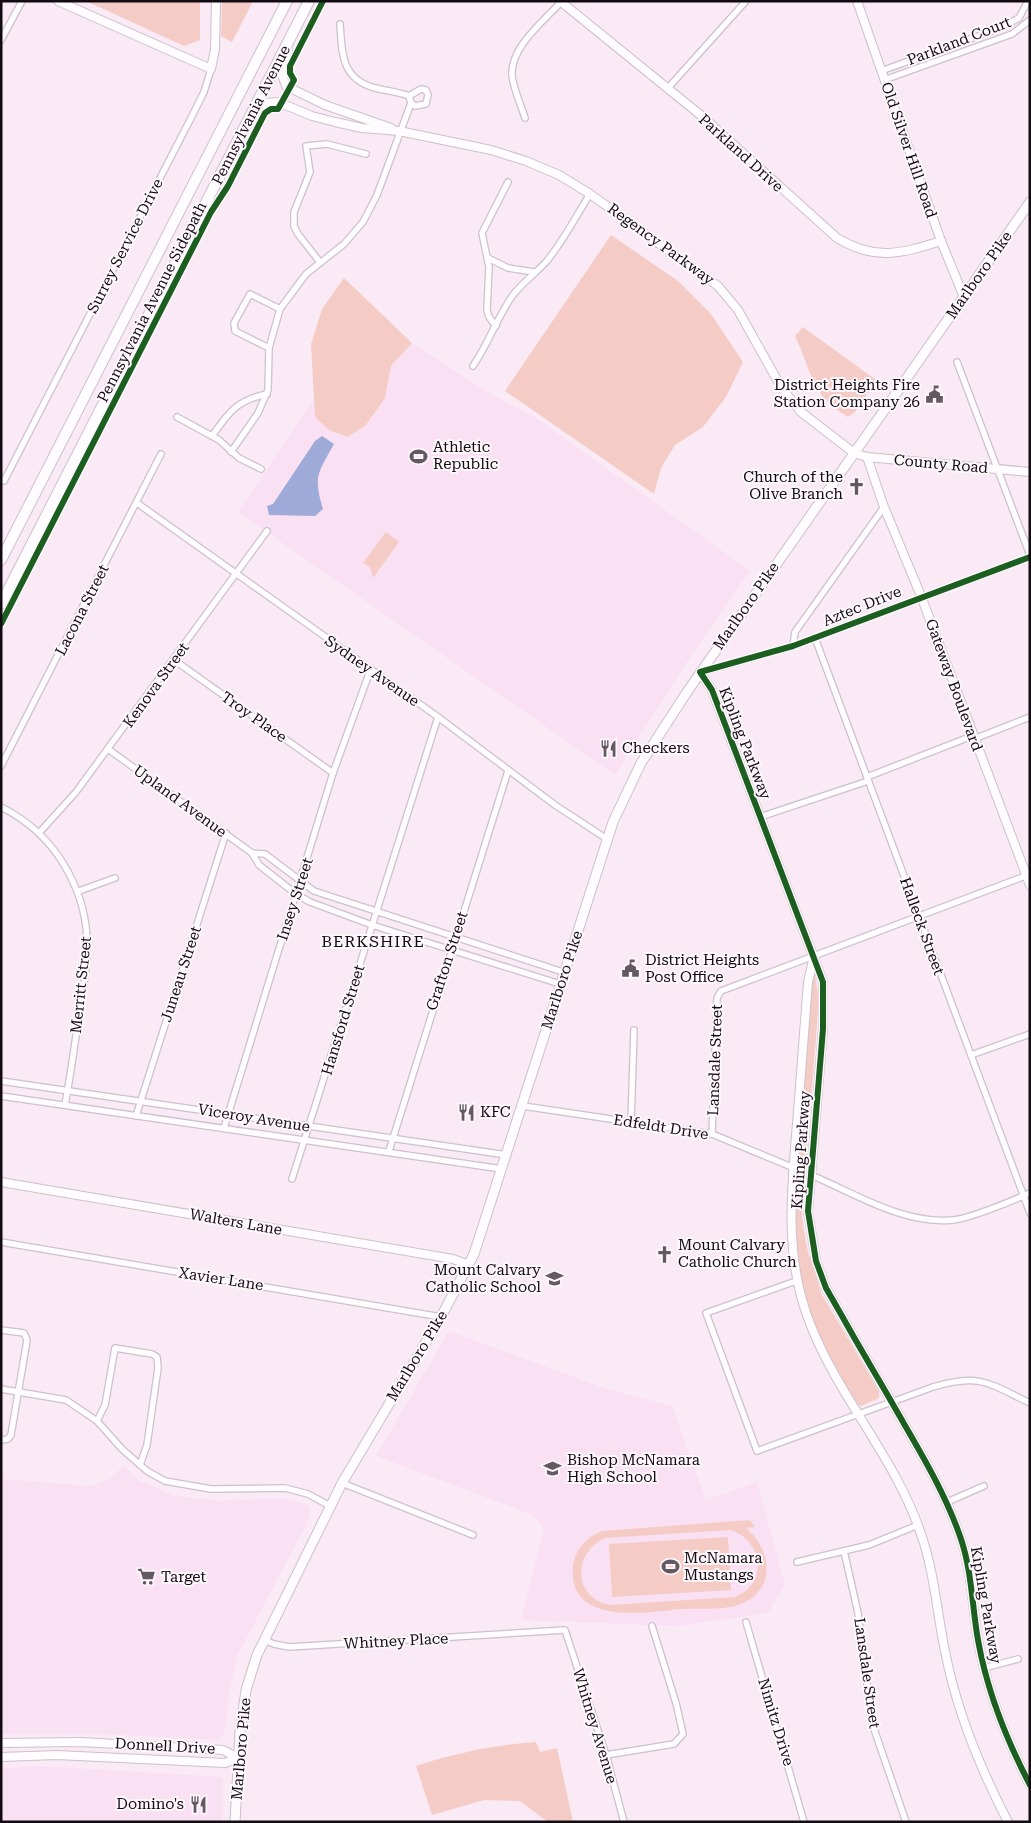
<svg xmlns="http://www.w3.org/2000/svg" width="1031" height="1823" font-family="'Roboto Serif',serif">
<style>
.built{fill:#fae0f3}
.green{fill:#f5ccc5;fill-rule:evenodd}
.water{fill:#9eaad7}
.lines{fill:none;stroke-linecap:round;stroke-linejoin:round}
.minor-casing{stroke:#cdc1ca;stroke-width:8}
.tertiary-casing{stroke:#cdc1ca;stroke-width:10}
.secondary-casing{stroke:#cdc1ca;stroke-width:11}
.trunk-casing{stroke:#cdc1ca;stroke-width:12}
.minor{stroke:#fefcfe;stroke-width:5.5}
.tertiary{stroke:#fefcfe;stroke-width:8}
.secondary{stroke:#fefcfe;stroke-width:9}
.trunk{stroke:#fefcfe;stroke-width:10}
.cycleway-casing{stroke:#fef8fd;stroke-width:9}
.cycleway{stroke:#1b5e20;stroke-width:6}
.labels{text-anchor:middle;stroke-width:4;stroke-linejoin:round;paint-order:stroke}
.street-label{font-size:15px;fill:#130b12;stroke:#fef8fd}
.poi-label{font-size:15px;fill:#130b12;stroke:#fef8fd;text-anchor:start}
.neighbourhood-label{font-size:16px;letter-spacing:1px;fill:#130b12;stroke:#fef8fd}
</style>
<rect width="100%" height="100%" fill="#f9eaf5"/>
<g class="built">
<polygon points="412,343 494,396 532,415 750,571 686,663 615,775 238,512 314,399 315,417 329,430 347,437 365,426 385,398 391,366"/>
<polygon points="449,1331 604,1388 672,1406 706,1500 757,1482 785,1585 768,1613 679,1626 521,1620 544,1528 533,1515 376,1456"/>
<polygon points="123,1465 138,1480 175,1496 219,1501 280,1498 307,1504 311,1510 305,1527 238,1654 230,1688 224,1735 217,1740 107,1734 1,1734 1,1479 91,1486 112,1478"/>
<polygon points="34,1766 223,1777 222,1822 1,1822 1,1769"/>
</g>
<g class="green">
<polygon points="86,1 200,1 200,40 184,46"/>
<polygon points="222,1 253,1 232,42 221,36"/>
<polygon points="611,235 678,281 711,314 743,362 726,397 703,427 675,445 661,468 654,494 505,391"/>
<polygon points="344,278 412,343 391,366 385,398 365,426 347,437 329,430 315,417 311,344 322,309"/>
<path d="M803,327L876,380L855,412L848,417C810,395 812,371 795,336Z"/>
<polygon points="386,532 399,542 373,578 370,567 363,563"/>
<polygon points="812,973 815,975 819,999 802,1215 804,1231 808,1252 822,1295 879,1391 879,1398 861,1406 857,1404 821,1342 808,1312 794,1253 794,1188"/>
<path d="M750,1520L755,1527L746,1528C771,1549 777,1587 743,1603C725,1611 701,1608 682,1609C647,1612 568,1627 573,1567C575,1549 586,1538 602,1531ZM731,1530C763,1541 769,1584 735,1597L610,1605C573,1598 572,1553 605,1538Z"/>
<polygon points="728,1537 731,1590 612,1597 609,1544"/>
<path d="M536,1742L540,1752L557,1748L573,1822H548L520,1801L484,1800L432,1815L416,1766C456,1753 495,1745 536,1742Z"/>
</g>
<path class="water" d="M322,436L334,444C318,473 313,476 323,509L315,516L269,515L267,506L273,504L315,441Z"/>
<g class="lines">
<defs>
<g id="minor">
<polyline points="1,40 22,1"/>
<polyline points="881,71 1000,28 1019,18 1028,1"/>
<polyline points="884,80 1012,34 1030,20"/>
<polyline points="668,88 746,1"/>
<polyline points="409,96 421,89 426,90 428,95 426,104 415,106 411,103"/>
<path d="M525,118C521,105 514,90 512,76C510,47 543,22 561,2"/>
<polyline points="488,258 508,268 534,272"/>
<polyline points="319,261 298,234 294,226 294,212 310,172 306,146 327,144 366,154"/>
<polyline points="496,326 489,317 487,310 489,267 482,233 508,182"/>
<polyline points="269,348 235,331 234,323 250,294 280,309"/>
<polyline points="957,362 1030,555"/>
<path d="M473,366C489,343 497,317 513,295C523,282 535,274 546,262C563,242 576,216 590,194"/>
<polyline points="177,417 219,440 239,458 261,469"/>
<path d="M212,436C229,412 237,400 267,394"/>
<path d="M231,452L258,413L268,390L269,348L280,309L306,274L344,244L363,222L377,195L411,103L409,96C399,92 387,91 375,88C341,79 342,53 340,24"/>
<polyline points="1,480 4,481 191,118 204,92 211,69"/>
<polyline points="137,503 438,717 555,805 607,839"/>
<polyline points="815,638 1030,1213"/>
<polyline points="793,646 795,632 884,507"/>
<polyline points="174,660 333,773"/>
<polyline points="702,672 793,646 1030,557"/>
<polyline points="974,739 1030,717"/>
<polyline points="108,749 252,853 259,865 296,894 310,902 372,925 560,984"/>
<polyline points="1,766 161,454"/>
<polyline points="867,777 972,736"/>
<path d="M1,807C27,820 48,839 63,863C97,919 88,960 78,1022C74,1050 70,1078 65,1105"/>
<polyline points="760,817 868,781"/>
<polyline points="39,833 76,792 267,531"/>
<polyline points="252,853 265,854 314,891 563,972"/>
<polyline points="79,891 115,878"/>
<polyline points="971,1055 1030,1034"/>
<polyline points="1,1081 507,1155"/>
<polyline points="1,1096 502,1169"/>
<polyline points="523,1106 712,1134 794,1168"/>
<polyline points="136,1116 226,833"/>
<polyline points="631,1121 634,1030"/>
<polyline points="224,1128 333,773 370,671"/>
<polyline points="712,1134 717,998 721,991 1028,875"/>
<polyline points="389,1151 508,771"/>
<path d="M811,1175C854,1193 904,1225 953,1220C971,1218 1012,1201 1030,1193"/>
<polyline points="292,1179 438,717"/>
<polyline points="1,1242 441,1317"/>
<path d="M796,1281L706,1313L757,1451L933,1387C980,1373 988,1383 1030,1403"/>
<polyline points="1,1330 24,1333 27,1340 11,1435 8,1439 1,1440"/>
<polyline points="1,1389 66,1400 97,1421 122,1449 147,1471 165,1481 211,1489 285,1488 308,1494 330,1506"/>
<polyline points="97,1421 105,1405 115,1348 152,1354 157,1357 158,1368 147,1445 140,1465"/>
<polyline points="342,1483 473,1535"/>
<polyline points="947,1502 984,1486"/>
<polyline points="844,1551 858,1613 872,1723 906,1822"/>
<polyline points="797,1562 869,1545 918,1525"/>
<polyline points="746,1622 804,1822"/>
<polyline points="264,1640 274,1644 289,1647 565,1630 606,1755 624,1822"/>
<polyline points="984,1668 1018,1659"/>
<polyline points="606,1755 674,1744 683,1734 676,1703 652,1626"/>
</g>
<g id="tertiary">
<polyline points="58,1 211,69 215,49 216,1"/>
<path d="M560,1L703,117L837,238C875,261 900,254 941,241"/>
<polyline points="857,1 941,241 964,297"/>
<polyline points="288,50 282,75 286,86 325,105 391,128"/>
<polyline points="253,113 266,103 278,102 312,116 335,122 362,128 399,131 491,150 526,161 559,175 590,194 718,286 738,310 781,387 801,412 854,453 867,457 1030,472"/>
<polyline points="867,457 884,507 921,596 1030,885"/>
<path d="M700,672L712,690L823,982V1029L808,1211L816,1261L826,1288L842,1316C858,1345 875,1373 891,1401C917,1447 944,1489 961,1539C972,1572 972,1606 978,1640C987,1691 1006,1739 1030,1785"/>
<path d="M814,956L808,982C804,1030 801,1077 797,1124C791,1194 784,1260 811,1326C840,1399 896,1459 921,1534C935,1574 937,1615 946,1656C958,1715 980,1768 1008,1822"/>
<polyline points="1,1182 453,1259 469,1265"/>
<polyline points="1,1743 81,1742 223,1750 238,1758"/>
<polyline points="1,1757 57,1755 225,1763 238,1758"/>
</g>
<polyline id="secondary" points="235,1822 240,1732 246,1690 257,1655 342,1483 441,1317 474,1254 613,822 641,763 687,692 1030,202"/>
<g id="trunk">
<polyline points="1,560 287,1"/>
<polyline points="1,604 309,1"/>
</g>
</defs>
<use href="#minor" class="minor-casing"/>
<use href="#tertiary" class="tertiary-casing"/>
<use href="#secondary" class="secondary-casing"/>
<use href="#trunk" class="trunk-casing"/>
<use href="#minor" class="minor"/>
<use href="#tertiary" class="tertiary"/>
<use href="#secondary" class="secondary"/>
<use href="#trunk" class="trunk"/>
<defs>
<g id="cycleway">
<path d="M1030,557L793,646L700,672L712,690L823,982V1029L808,1211L816,1261L826,1288L842,1316C858,1345 875,1373 891,1401C917,1447 944,1489 961,1539C972,1572 972,1606 978,1640C987,1691 1006,1739 1030,1785"/>
<polyline points="1,624 211,212 228,186 265,113 271,109 278,109 294,80 290,73 290,66 323,1"/>
</g>
</defs>
<use href="#cycleway" class="cycleway-casing"/>
<use href="#cycleway" class="cycleway"/>
</g>
<defs>
<symbol id="civic-bare" viewBox="-9 -9 18 18"><path d="M-.6-6.5H3V-4.5H.6V-3L4-1V1h2V6H-6V1h2V-1L-.6-3ZM-1.2 2.5V6h2.4V2.5Z" fill="#645961" stroke="#fef8fd" stroke-width="2.5" paint-order="stroke"/></symbol>
<symbol id="stadium-bare" viewBox="-9 -9 18 18"><path d="M0-5a6.5 5 0 1 0 0 10a6.5 5 0 1 0 0-10ZM-3.5-1.8h7v3.6h-7Z" fill="#645961" stroke="#fef8fd" stroke-width="2.5" paint-order="stroke"/></symbol>
<symbol id="church-bare" viewBox="-9 -9 18 18"><path d="M-1.2-6h2.4v3.5h3.3v2.4h-3.3V6h-2.4V-.1h-3.3v-2.4h3.3Z" fill="#645961" stroke="#fef8fd" stroke-width="2.5" paint-order="stroke"/></symbol>
<symbol id="restaurant-bare" viewBox="-9 -9 18 18"><path d="M-5-6h1v4h1v-4h1v4h1v-4h1v5L-1.5 .5V6h-2V.5L-5-1ZM5-6V6H3V1.5H1.5Q1.5-4 5-6Z" fill="#645961" stroke="#fef8fd" stroke-width="2.5" paint-order="stroke"/></symbol>
<symbol id="school-bare" viewBox="-9 -9 18 18"><path d="M0-5L7-2L0 1L-7-2ZM-4 1L0 2.5L4 1V4Q0 6-4 4Z" fill="#645961" stroke="#fef8fd" stroke-width="2.5" paint-order="stroke"/></symbol>
<symbol id="supermarket-bare" viewBox="-9 -9 18 18"><path d="M-6-5.5h2.5l.6 2H6L4.5 2H-2.5L-4.4-4H-6ZM-1.5 3.2a1.3 1.3 0 1 0 .1 0ZM3 3.2a1.3 1.3 0 1 0 .1 0Z" fill="#645961" stroke="#fef8fd" stroke-width="2.5" paint-order="stroke"/></symbol>
</defs>
<g fill-rule="evenodd">
<use href="#civic-bare" x="922" y="382" width="25" height="25"/>
<use href="#stadium-bare" x="406" y="444" width="25" height="25"/>
<use href="#church-bare" x="844" y="474" width="25" height="25"/>
<use href="#restaurant-bare" x="596" y="736" width="25" height="25"/>
<use href="#civic-bare" x="618" y="956" width="25" height="25"/>
<use href="#restaurant-bare" x="454" y="1100" width="25" height="25"/>
<use href="#church-bare" x="652" y="1242" width="25" height="25"/>
<use href="#school-bare" x="542" y="1266" width="25" height="25"/>
<use href="#school-bare" x="540" y="1456" width="25" height="25"/>
<use href="#stadium-bare" x="658" y="1554" width="25" height="25"/>
<use href="#supermarket-bare" x="134" y="1564" width="25" height="25"/>
<use href="#restaurant-bare" x="186" y="1792" width="25" height="25"/>
</g>
<g class="labels">
<g class="street-label">
<text transform="translate(959 41) rotate(-21)" y="5">Parkland Court</text>
<text transform="translate(251 115) rotate(-63)" y="5">Pennsylvania Avenue</text>
<text transform="translate(909 150) rotate(71)" y="5">Old Silver Hill Road</text>
<text transform="translate(741 153) rotate(42)" y="5">Parkland Drive</text>
<text transform="translate(661 244) rotate(36)" y="5">Regency Parkway</text>
<text transform="translate(125 246) rotate(-63)" y="5">Surrey Service Drive</text>
<text transform="translate(979 275) rotate(-55)" y="5">Marlboro Pike</text>
<text transform="translate(152 302) rotate(-63)" y="5">Pennsylvania Avenue Sidepath</text>
<text transform="translate(941 464) rotate(5)" y="5">County Road</text>
<text transform="translate(746 606) rotate(-55)" y="5">Marlboro Pike</text>
<text transform="translate(862 606) rotate(-22)" y="5">Aztec Drive</text>
<text transform="translate(82 610) rotate(-63)" y="5">Lacona Street</text>
<text transform="translate(372 671) rotate(35)" y="5">Sydney Avenue</text>
<text transform="translate(156 685) rotate(-54)" y="5">Kenova Street</text>
<text transform="translate(954 685) rotate(70)" y="5">Gateway Boulevard</text>
<text transform="translate(254 717) rotate(35)" y="5">Troy Place</text>
<text transform="translate(745 743) rotate(69)" y="5">Kipling Parkway</text>
<text transform="translate(180 801) rotate(36)" y="5">Upland Avenue</text>
<text transform="translate(295 899) rotate(-72)" y="5">Insey Street</text>
<text transform="translate(922 926) rotate(70)" y="5">Halleck Street</text>
<text transform="translate(447 961) rotate(-72)" y="5">Grafton Street</text>
<text transform="translate(181 974) rotate(-72)" y="5">Juneau Street</text>
<text transform="translate(562 980) rotate(-72)" y="5">Marlboro Pike</text>
<text transform="translate(81 985) rotate(-84)" y="5">Merritt Street</text>
<text transform="translate(343 1020) rotate(-73)" y="5">Hansford Street</text>
<text transform="translate(715 1060) rotate(-88)" y="5">Lansdale Street</text>
<text transform="translate(254 1118) rotate(9)" y="5">Viceroy Avenue</text>
<text transform="translate(661 1127) rotate(9)" y="5">Edfeldt Drive</text>
<text transform="translate(801 1150) rotate(-86)" y="5">Kipling Parkway</text>
<text transform="translate(236 1222) rotate(10)" y="5">Walters Lane</text>
<text transform="translate(221 1279) rotate(9)" y="5">Xavier Lane</text>
<text transform="translate(417 1356) rotate(-59)" y="5">Marlboro Pike</text>
<text transform="translate(986 1605) rotate(80)" y="5">Kipling Parkway</text>
<text transform="translate(396 1641) rotate(-3)" y="5">Whitney Place</text>
<text transform="translate(867 1673) rotate(82)" y="5">Lansdale Street</text>
<text transform="translate(776 1722) rotate(73)" y="5">Nimitz Drive</text>
<text transform="translate(595 1726) rotate(73)" y="5">Whitney Avenue</text>
<text transform="translate(165 1746) rotate(3)" y="5">Donnell Drive</text>
<text transform="translate(241 1749) rotate(-85)" y="5">Marlboro Pike</text>
</g>
<g class="poi-label">
<text x="920" y="390" text-anchor="end">District Heights Fire<tspan x="920" dy="17">Station Company 26</tspan></text>
<text x="433" y="452">Athletic<tspan x="433" dy="17">Republic</tspan></text>
<text x="843" y="482" text-anchor="end">Church of the<tspan x="843" dy="17">Olive Branch</tspan></text>
<text x="622" y="753">Checkers</text>
<text x="645" y="965">District Heights<tspan x="645" dy="17">Post Office</tspan></text>
<text x="480" y="1117">KFC</text>
<text x="678" y="1250">Mount Calvary<tspan x="678" dy="17">Catholic Church</tspan></text>
<text x="541" y="1275" text-anchor="end">Mount Calvary<tspan x="541" dy="17">Catholic School</tspan></text>
<text x="567" y="1465">Bishop McNamara<tspan x="567" dy="17">High School</tspan></text>
<text x="684" y="1563">McNamara<tspan x="684" dy="17">Mustangs</tspan></text>
<text x="161" y="1582">Target</text>
<text x="184" y="1809" text-anchor="end">Domino's</text>
</g>
<g class="neighbourhood-label">
<text x="373" y="947">BERKSHIRE</text>
</g>
</g>
<rect width="1031" height="1823" fill="none" stroke="#130b12" stroke-width="5"/>
</svg>
